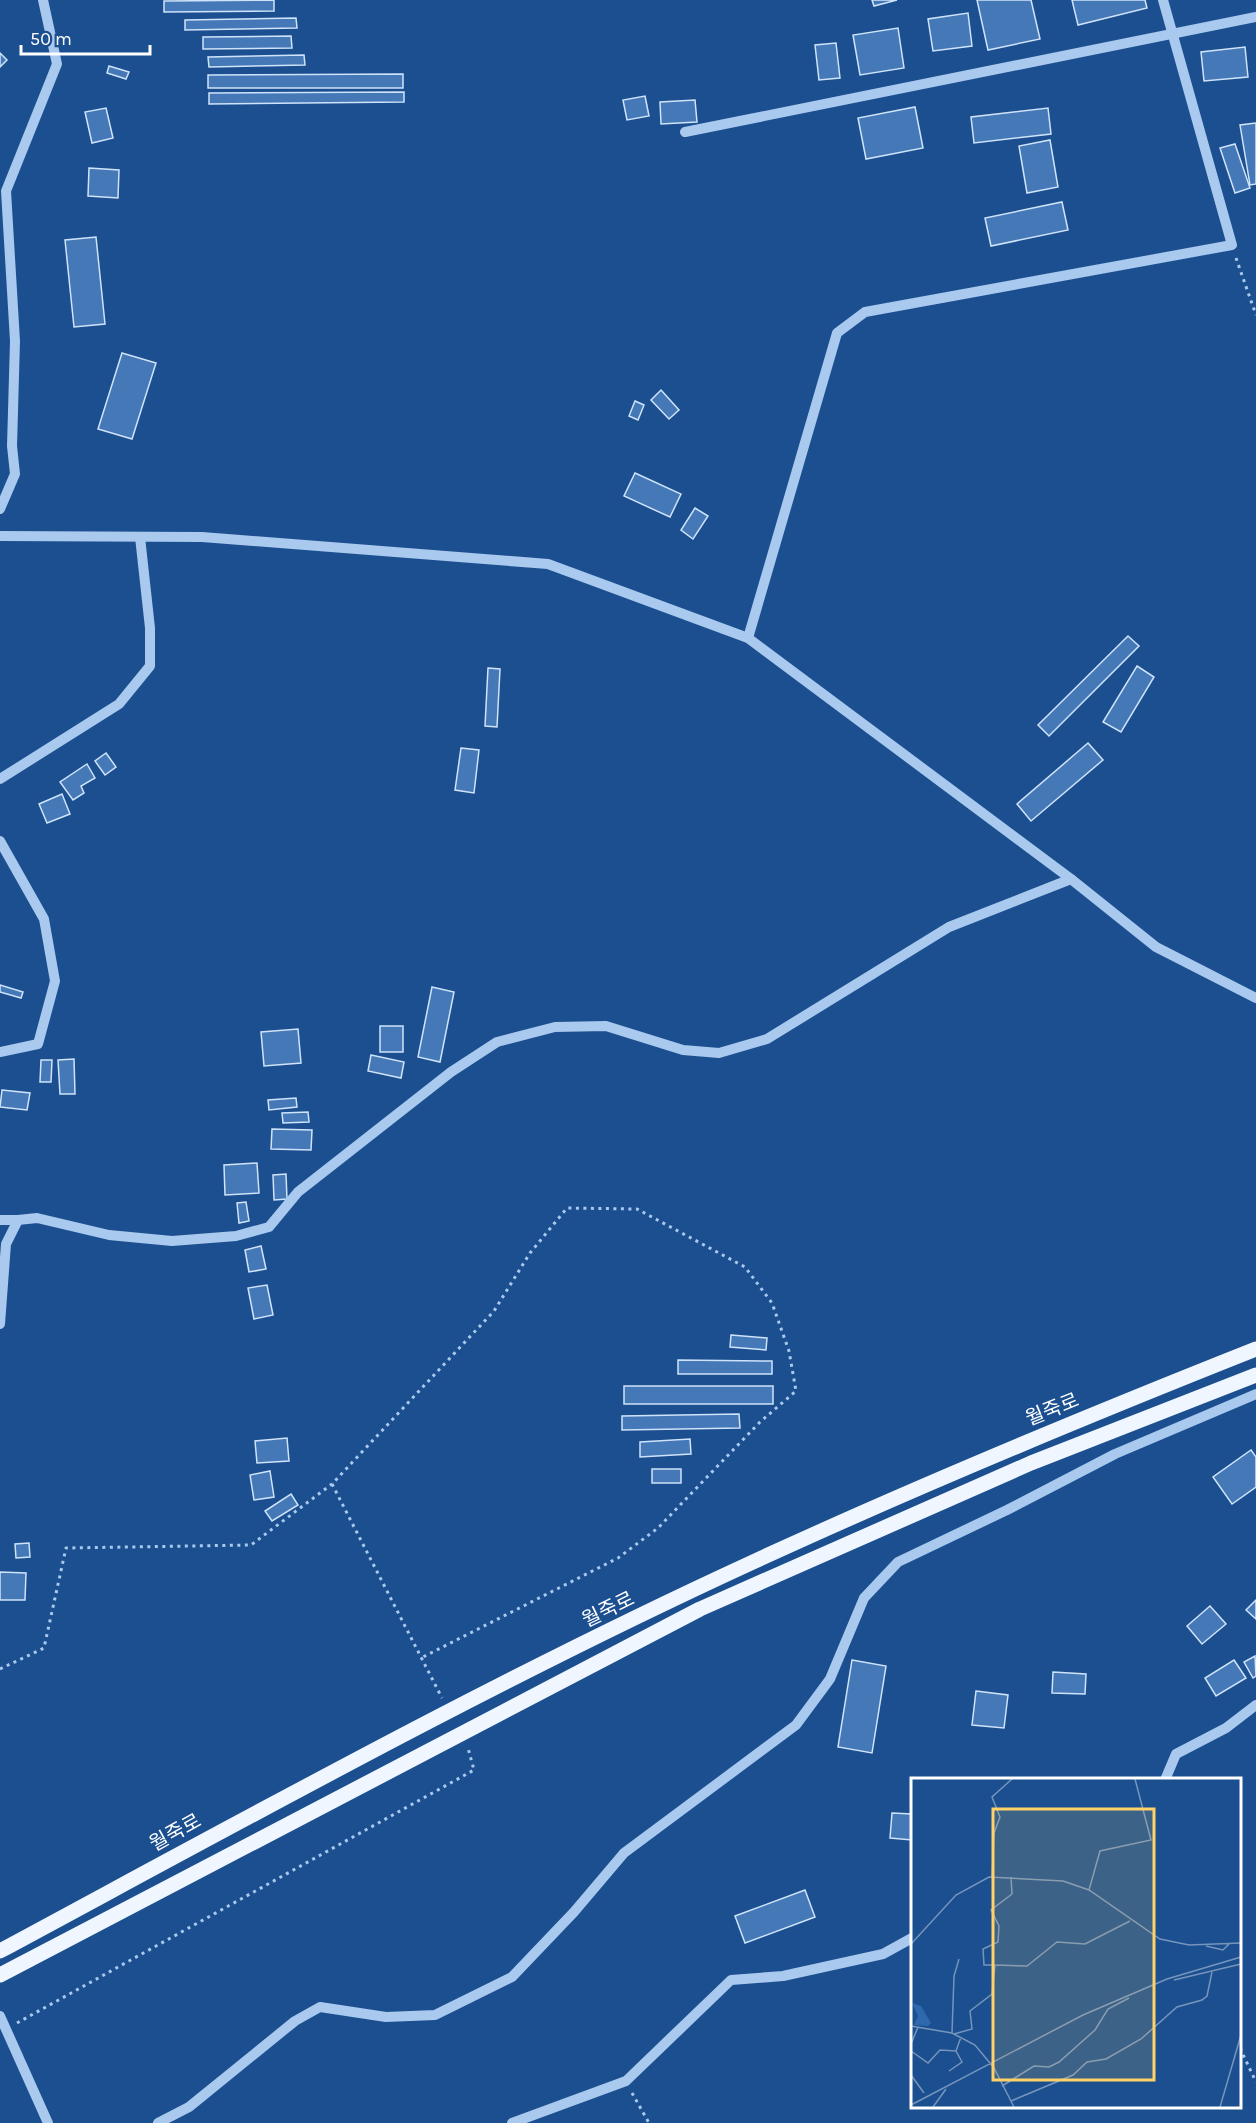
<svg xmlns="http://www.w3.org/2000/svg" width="1256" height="2123" font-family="Karla,'Noto Sans KR',sans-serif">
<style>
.building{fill:#4478b7;stroke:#cfe3fa;stroke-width:1.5}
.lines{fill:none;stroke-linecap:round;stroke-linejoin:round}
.path{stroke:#a9c9ee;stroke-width:3;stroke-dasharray:3 4.5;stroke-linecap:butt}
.minor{stroke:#a9c9ee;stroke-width:10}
.major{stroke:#f0f6ff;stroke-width:15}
.labels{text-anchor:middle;stroke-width:4.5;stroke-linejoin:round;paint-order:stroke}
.street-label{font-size:20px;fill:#fff;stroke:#1b4f8f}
.inset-road{fill:none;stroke:#7695bc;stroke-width:1.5}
.view{fill:#ffd166;fill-opacity:0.15;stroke:#ffd166;stroke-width:3}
.inset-edge{fill:none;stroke:#fff;stroke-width:3}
</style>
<rect width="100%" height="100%" fill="#1b4f8f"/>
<g class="building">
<polygon points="274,0 274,11 164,12 164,1"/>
<polygon points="872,0 897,0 874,6"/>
<polygon points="977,0 1031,0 1040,39 988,50"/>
<polygon points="1072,0 1145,0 1147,8 1078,25"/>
<polygon points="968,13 972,46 933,51 928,19"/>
<polygon points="296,18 297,28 185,30 185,20"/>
<polygon points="898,28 904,68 860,75 853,35"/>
<polygon points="291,36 292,48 203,49 203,37"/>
<polygon points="836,43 840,78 819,80 815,45"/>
<polygon points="1245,47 1248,77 1204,81 1201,52"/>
<polygon points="0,53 7,60 0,67"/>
<polygon points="304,55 305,65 209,67 208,57"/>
<polygon points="109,66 129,72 126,79 107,73"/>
<polygon points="403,74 403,88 208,88 208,75"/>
<polygon points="404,92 404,102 209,104 209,93"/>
<polygon points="645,96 649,116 627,120 623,100"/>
<polygon points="695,100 697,122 661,124 660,102"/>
<polygon points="915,107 923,148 866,159 858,118"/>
<polygon points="106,108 113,138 92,143 85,112"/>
<polygon points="1048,108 1051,134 974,143 971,117"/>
<polygon points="1256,123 1256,184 1250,185 1240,125"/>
<polygon points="1050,140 1058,187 1027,193 1019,146"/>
<polygon points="1235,144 1250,188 1235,193 1220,148"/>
<polygon points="89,168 119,170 118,198 88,196"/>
<polygon points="1062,202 1068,230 991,246 985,218"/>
<polygon points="96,237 105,324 74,327 65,240"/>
<polygon points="122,353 156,363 132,439 98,429"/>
<polygon points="661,390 679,410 669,419 651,400"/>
<polygon points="635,401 644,405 638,420 629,416"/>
<polygon points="635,473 681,494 670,517 624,496"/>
<polygon points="695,508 708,516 693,539 681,530"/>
<polygon points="1128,636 1139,646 1049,736 1038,725"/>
<polygon points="1137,666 1154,677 1121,732 1103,722"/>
<polygon points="488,668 500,669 497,727 485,726"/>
<polygon points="1088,743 1103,760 1031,821 1017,804"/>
<polygon points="461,748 479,750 474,793 455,790"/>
<polygon points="106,753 116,767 105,775 95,761"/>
<polygon points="87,764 95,778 81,786 84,793 73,800 60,782"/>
<polygon points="62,794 70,814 47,823 39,804"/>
<polygon points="0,985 23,992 21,998 0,992"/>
<polygon points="432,987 454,992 440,1062 418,1057"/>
<rect x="380" y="1026" width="23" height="26"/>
<polygon points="298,1029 301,1063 264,1066 261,1032"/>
<polygon points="371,1055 404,1062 401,1078 368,1071"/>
<polygon points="74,1059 75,1094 60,1094 58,1060"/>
<polygon points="41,1060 52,1060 51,1082 40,1082"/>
<polygon points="2,1090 30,1093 27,1110 0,1107"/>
<polygon points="296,1098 297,1107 269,1110 268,1100"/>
<polygon points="308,1112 309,1122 283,1123 282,1113"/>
<polygon points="272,1129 312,1130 311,1150 271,1149"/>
<polygon points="257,1163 259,1193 225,1195 224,1165"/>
<polygon points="286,1174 287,1199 274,1200 273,1175"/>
<polygon points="246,1202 249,1221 239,1223 237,1203"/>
<polygon points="261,1246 266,1269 249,1272 245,1250"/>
<polygon points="267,1285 273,1315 254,1319 248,1288"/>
<polygon points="731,1335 767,1338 766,1350 730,1347"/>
<polygon points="678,1360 772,1361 772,1374 678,1374"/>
<rect x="624" y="1386" width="149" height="18"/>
<polygon points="739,1414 740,1428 622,1430 622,1416"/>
<polygon points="287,1438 289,1461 257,1463 255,1441"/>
<polygon points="690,1439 691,1454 640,1457 640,1442"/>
<polygon points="1251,1450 1256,1457 1256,1487 1232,1504 1213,1477"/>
<rect x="652" y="1469" width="29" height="14"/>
<polygon points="270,1471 274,1497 254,1500 250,1475"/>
<polygon points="291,1494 298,1505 272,1521 265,1511"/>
<polygon points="29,1543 30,1557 16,1558 15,1544"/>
<polygon points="0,1572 26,1573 25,1600 0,1600"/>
<polygon points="1256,1600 1256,1619 1246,1610"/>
<polygon points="1210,1606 1226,1624 1202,1644 1187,1626"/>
<polygon points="1255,1656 1256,1676 1253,1678 1244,1662"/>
<polygon points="852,1660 886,1666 872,1753 838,1747"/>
<polygon points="1234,1660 1246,1678 1216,1696 1205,1678"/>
<polygon points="1053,1672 1086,1674 1085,1694 1052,1693"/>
<polygon points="976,1691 1008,1695 1004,1728 972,1725"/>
<polygon points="892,1813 912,1814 912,1840 890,1838"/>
<polygon points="805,1890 815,1917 745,1943 735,1916"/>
</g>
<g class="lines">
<g class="path">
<polyline points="1236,258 1256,315"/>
<polyline points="332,1484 442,1698"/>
<polyline points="0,1669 44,1648 66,1548 251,1545 332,1484 494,1311 530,1253 567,1208 637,1209 745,1267 772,1303 789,1351 796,1391 760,1422 658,1528 618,1558 421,1658"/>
<polyline points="17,2023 474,1770 468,1748"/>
<polyline points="1240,2048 1256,2082"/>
<polyline points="632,2093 649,2123"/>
</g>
<g class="minor">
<polyline points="685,132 1256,17"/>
<polyline points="0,509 15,474 12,446 15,341 6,191 57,64 43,0"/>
<polyline points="0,536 202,537 548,564 748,638 1071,879 1156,947 1256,998"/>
<polyline points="748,638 837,333 865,312 1232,245 1163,0"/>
<polyline points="0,779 119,704 150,666 150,628 140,537"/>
<polyline points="0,841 44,919 55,981 38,1044 0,1052"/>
<polyline points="0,1220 18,1220"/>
<polyline points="0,1324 6,1244 18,1220 37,1218 109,1235 172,1241 236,1236 269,1227 298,1192 451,1072 497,1042 555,1027 606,1026 683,1050 719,1053 767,1039 949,927 1071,879"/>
<polyline points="1165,1780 1176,1754 1226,1728 1256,1705"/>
<polyline points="0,2016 48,2123"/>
<polyline points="158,2123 189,2107 295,2021 320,2007 386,2017 435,2015 512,1977 574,1912 624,1853 796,1725 830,1679 864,1598 898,1562 1007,1510 1115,1454 1256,1394"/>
<polyline points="512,2123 626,2081 731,1980 783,1976 883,1954 912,1938"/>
</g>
<g class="major">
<path d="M0,1951C249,1817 496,1680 753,1562C918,1486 1087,1416 1256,1349"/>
<polyline points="0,1975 700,1609 1031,1463 1256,1375"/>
</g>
</g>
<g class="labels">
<g class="street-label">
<text transform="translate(1052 1409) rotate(-22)" y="7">월죽로</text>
<text transform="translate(608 1609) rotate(-26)" y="7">월죽로</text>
<text transform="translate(175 1832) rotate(-29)" y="7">월죽로</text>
</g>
</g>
<g transform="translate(911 1778)">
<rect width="330" height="330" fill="#1b4f8f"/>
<path d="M1,225L10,228L20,245L17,248L3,247L7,238Z" fill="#2e69ad"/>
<path class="inset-road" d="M81,99L83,55L89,39L81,19L101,1M178,112L189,73L240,62L224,1M0,166L45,117L78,99L152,103L178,112L249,161L278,167L330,165M295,168L312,172L319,165M84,187H73L72,171L87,164L88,148L80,132L101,116L100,99M263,202L330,186M0,248L41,255L64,267L83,290L103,329M41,255L43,198L48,181M43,256L61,251L59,233L81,216L84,187L116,188L146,164L174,166L219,143M0,266L7,249M0,273L17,285L29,272L45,273L50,259M38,293L51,284L45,273M0,297L13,315M91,308L123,288L138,289L148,284L184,252L197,231L218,220M100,323L162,297L176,284L195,281L230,261L266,229L291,222L296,218L301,194M0,327L172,237L256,201L330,179M22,329L35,311M309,329L330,257"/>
<path class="view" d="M82,31H243V302H82Z"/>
<rect width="330" height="330" class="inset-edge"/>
</g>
<path d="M21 45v9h129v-9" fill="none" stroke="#ffffff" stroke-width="3"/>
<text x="30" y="45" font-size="18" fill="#ffffff" stroke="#1b4f8f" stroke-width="4.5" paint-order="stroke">50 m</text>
</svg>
